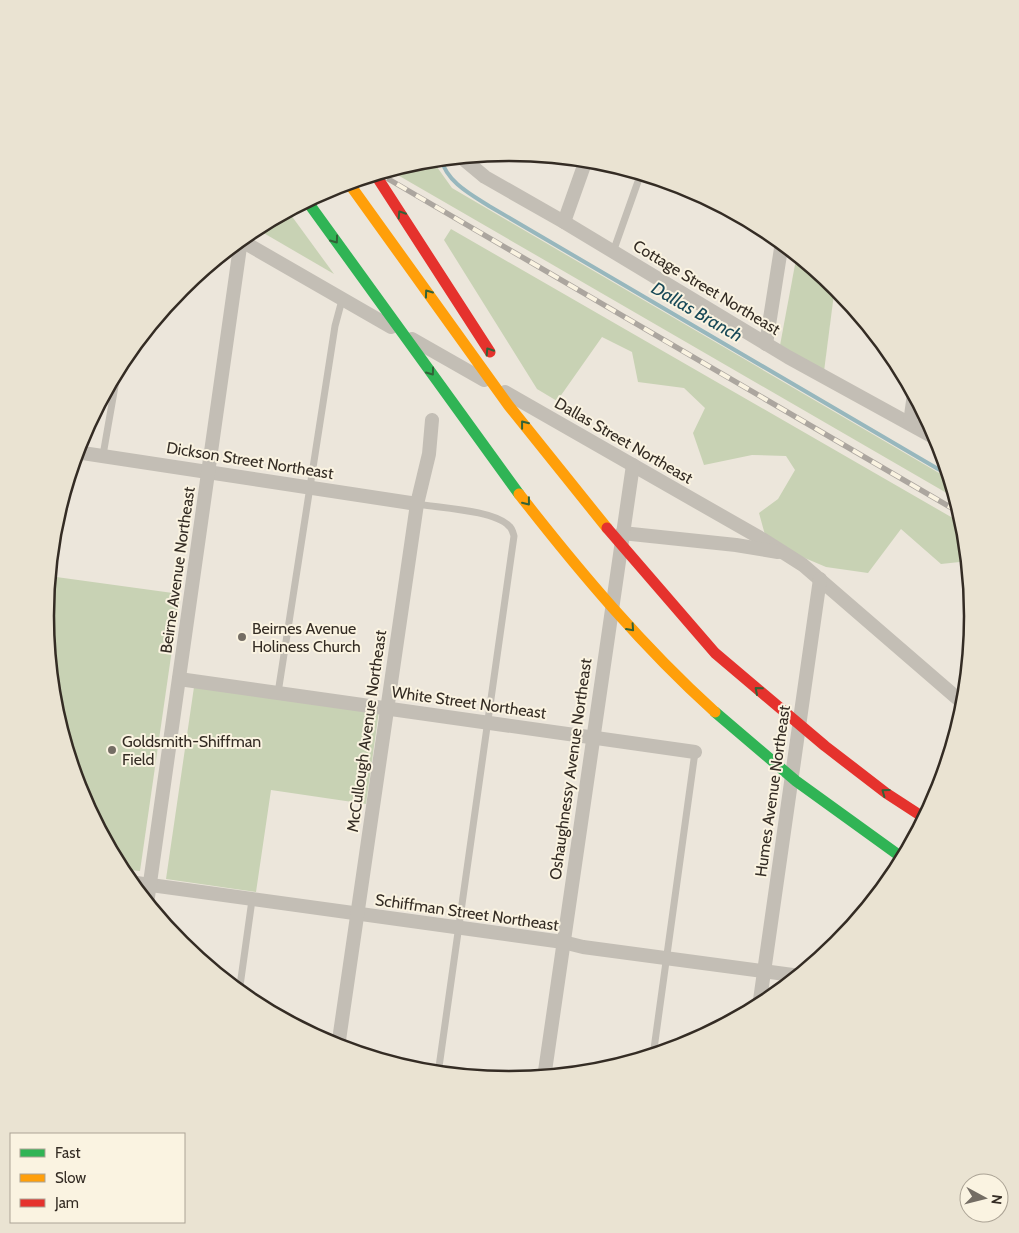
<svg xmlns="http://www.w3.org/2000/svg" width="1019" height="1233" font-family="Cabin,sans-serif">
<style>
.green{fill:#c8d2b4}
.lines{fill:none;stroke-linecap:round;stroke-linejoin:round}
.stream{stroke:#97b7bd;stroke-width:4}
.lane{stroke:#c3beb5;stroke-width:7}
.street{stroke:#c3beb5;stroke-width:14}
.rail-casing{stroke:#aca69f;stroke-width:5.5}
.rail{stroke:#faf3e1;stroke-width:4;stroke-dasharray:11;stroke-linecap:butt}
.fast-bridge{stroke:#30b455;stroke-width:11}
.slow-bridge{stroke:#ff9f0a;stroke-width:11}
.jam-bridge{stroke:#e5322d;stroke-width:11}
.oneway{stroke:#326238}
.poi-dot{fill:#746d64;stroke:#faf3e1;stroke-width:2}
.labels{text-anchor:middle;stroke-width:4;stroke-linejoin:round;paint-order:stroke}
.street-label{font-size:16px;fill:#342c24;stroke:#faf3e1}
.poi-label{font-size:16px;fill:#342c24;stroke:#faf3e1;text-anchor:start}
.water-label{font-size:18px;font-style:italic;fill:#174857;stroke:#faf3e1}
.rim{fill:none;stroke:#342c24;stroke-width:2.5}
</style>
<rect width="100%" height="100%" fill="#ece6db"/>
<g class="green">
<polygon points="432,160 452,188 951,480 957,499 389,170 419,161"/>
<polygon points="288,211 334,274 255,228"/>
<polygon points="451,229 958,521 965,526 969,561 941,564 901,529 868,573 826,567 767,542 759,513 778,499 795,470 786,456 752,455 704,465 693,433 705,408 684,388 638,382 632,352 602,337 557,401 537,389 444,240"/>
<polygon points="797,254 835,286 823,379 778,356"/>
<polygon points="49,576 180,594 140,871 120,869 80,794 54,707 45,616"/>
<polygon points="194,687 379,711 366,804 271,790 256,892 166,879"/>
</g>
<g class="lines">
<path class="stream" d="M441,159C447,182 470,194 489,206L950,476"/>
<g class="lane">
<polyline points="613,252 641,173"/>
<polyline points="103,455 118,369"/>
<path d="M417,504C439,508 494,510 509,526C512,528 513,533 514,536L438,1074"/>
<polyline points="278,693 335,326 342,300"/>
<polyline points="239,993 252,900"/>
<polyline points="653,1056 695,752"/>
</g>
<g class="street">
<polyline points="461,157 485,177 564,222 788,357 939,440"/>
<polyline points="564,222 586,160"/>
<polyline points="240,240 391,327"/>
<polyline points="412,339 484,380"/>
<polyline points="766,344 782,242"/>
<polyline points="505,392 762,539 803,565 965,705"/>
<polyline points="910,423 914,394"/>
<polyline points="76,452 417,504"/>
<polyline points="622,533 736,545 778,552"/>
<polyline points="179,679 695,752"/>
<polyline points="129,882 563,942 583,947 800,976"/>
<polyline points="147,904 241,240"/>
<polyline points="759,1007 820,579"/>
<polyline points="338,1047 417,504 429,454 432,420"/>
<polyline points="544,1078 633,465"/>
</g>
<defs>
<polyline id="rail" points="378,173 962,514"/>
</defs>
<use href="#rail" class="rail-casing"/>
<use href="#rail" class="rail"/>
<g class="fast-bridge">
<polyline points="307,201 519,494"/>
<polyline points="715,712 796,781 904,859"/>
</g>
<g class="slow-bridge">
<polyline points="348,182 509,406 607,528"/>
<path d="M519,494C579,571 642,646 715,712"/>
</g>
<g class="jam-bridge">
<polyline points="375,174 490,352"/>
<polyline points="607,528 715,653 825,746 886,793 926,819"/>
</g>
</g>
<defs><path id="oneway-chevron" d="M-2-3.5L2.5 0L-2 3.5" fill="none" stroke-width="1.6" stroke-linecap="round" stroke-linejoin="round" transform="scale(1.25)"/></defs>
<g class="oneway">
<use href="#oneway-chevron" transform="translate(401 214) rotate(-123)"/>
<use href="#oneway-chevron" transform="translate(335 240) rotate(54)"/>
<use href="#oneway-chevron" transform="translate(428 293) rotate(-126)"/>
<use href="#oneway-chevron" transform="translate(489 351) rotate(-123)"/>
<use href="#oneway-chevron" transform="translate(431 372) rotate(54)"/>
<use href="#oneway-chevron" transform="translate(524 424) rotate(-128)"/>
<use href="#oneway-chevron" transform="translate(527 502) rotate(52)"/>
<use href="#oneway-chevron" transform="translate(631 628) rotate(48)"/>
<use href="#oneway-chevron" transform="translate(758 690) rotate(-139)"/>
<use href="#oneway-chevron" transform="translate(885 792) rotate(-144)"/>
</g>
<g class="poi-dot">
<circle cx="242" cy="637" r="5"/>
<circle cx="112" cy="750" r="5"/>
</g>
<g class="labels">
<g class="street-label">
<text transform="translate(707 287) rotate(31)" y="6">Cottage Street Northeast</text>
<text transform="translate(624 440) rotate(30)" y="6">Dallas Street Northeast</text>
<text transform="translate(250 460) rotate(9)" y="6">Dickson Street Northeast</text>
<text transform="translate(177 570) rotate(-82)" y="6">Beirne Avenue Northeast</text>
<text transform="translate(469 702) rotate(8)" y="6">White Street Northeast</text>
<text transform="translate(366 731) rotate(-82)" y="6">McCullough Avenue Northeast</text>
<text transform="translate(570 769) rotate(-82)" y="6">Oshaughnessy Avenue Northeast</text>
<text transform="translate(772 791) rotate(-82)" y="6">Humes Avenue Northeast</text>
<text transform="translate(467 912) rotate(8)" y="6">Schiffman Street Northeast</text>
</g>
<g class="poi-label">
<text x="252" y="634">Beirnes Avenue<tspan x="252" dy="18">Holiness Church</tspan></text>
<text x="122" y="747">Goldsmith-Shiffman<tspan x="122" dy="18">Field</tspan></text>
</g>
<g class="water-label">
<text transform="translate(697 312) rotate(30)" y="6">Dallas Branch</text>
</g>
</g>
<path d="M0 0H1019V1233H0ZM54 616a455 455 0 1 1 910 0a455 455 0 1 1-910 0Z" fill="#eae3d2" fill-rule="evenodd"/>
<path class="rim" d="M54 616a455 455 0 1 1 910 0a455 455 0 1 1-910 0Z"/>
<rect x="10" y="1133" width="175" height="90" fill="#faf3e1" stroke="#aba395"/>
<rect x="20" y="1149" width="25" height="8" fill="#30b455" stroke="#aba395"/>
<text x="55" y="1158" font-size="15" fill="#342c24">Fast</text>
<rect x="20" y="1174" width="25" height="8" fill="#ff9f0a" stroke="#aba395"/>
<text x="55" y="1183" font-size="15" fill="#342c24">Slow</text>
<rect x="20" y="1199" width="25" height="8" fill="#e5322d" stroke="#aba395"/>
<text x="55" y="1208" font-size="15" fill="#342c24">Jam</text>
<g transform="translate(984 1198) rotate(97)"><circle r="24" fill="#faf3e1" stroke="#aba395"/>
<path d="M0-4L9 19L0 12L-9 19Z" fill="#746d64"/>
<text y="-8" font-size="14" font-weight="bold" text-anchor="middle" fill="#342c24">N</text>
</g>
</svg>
